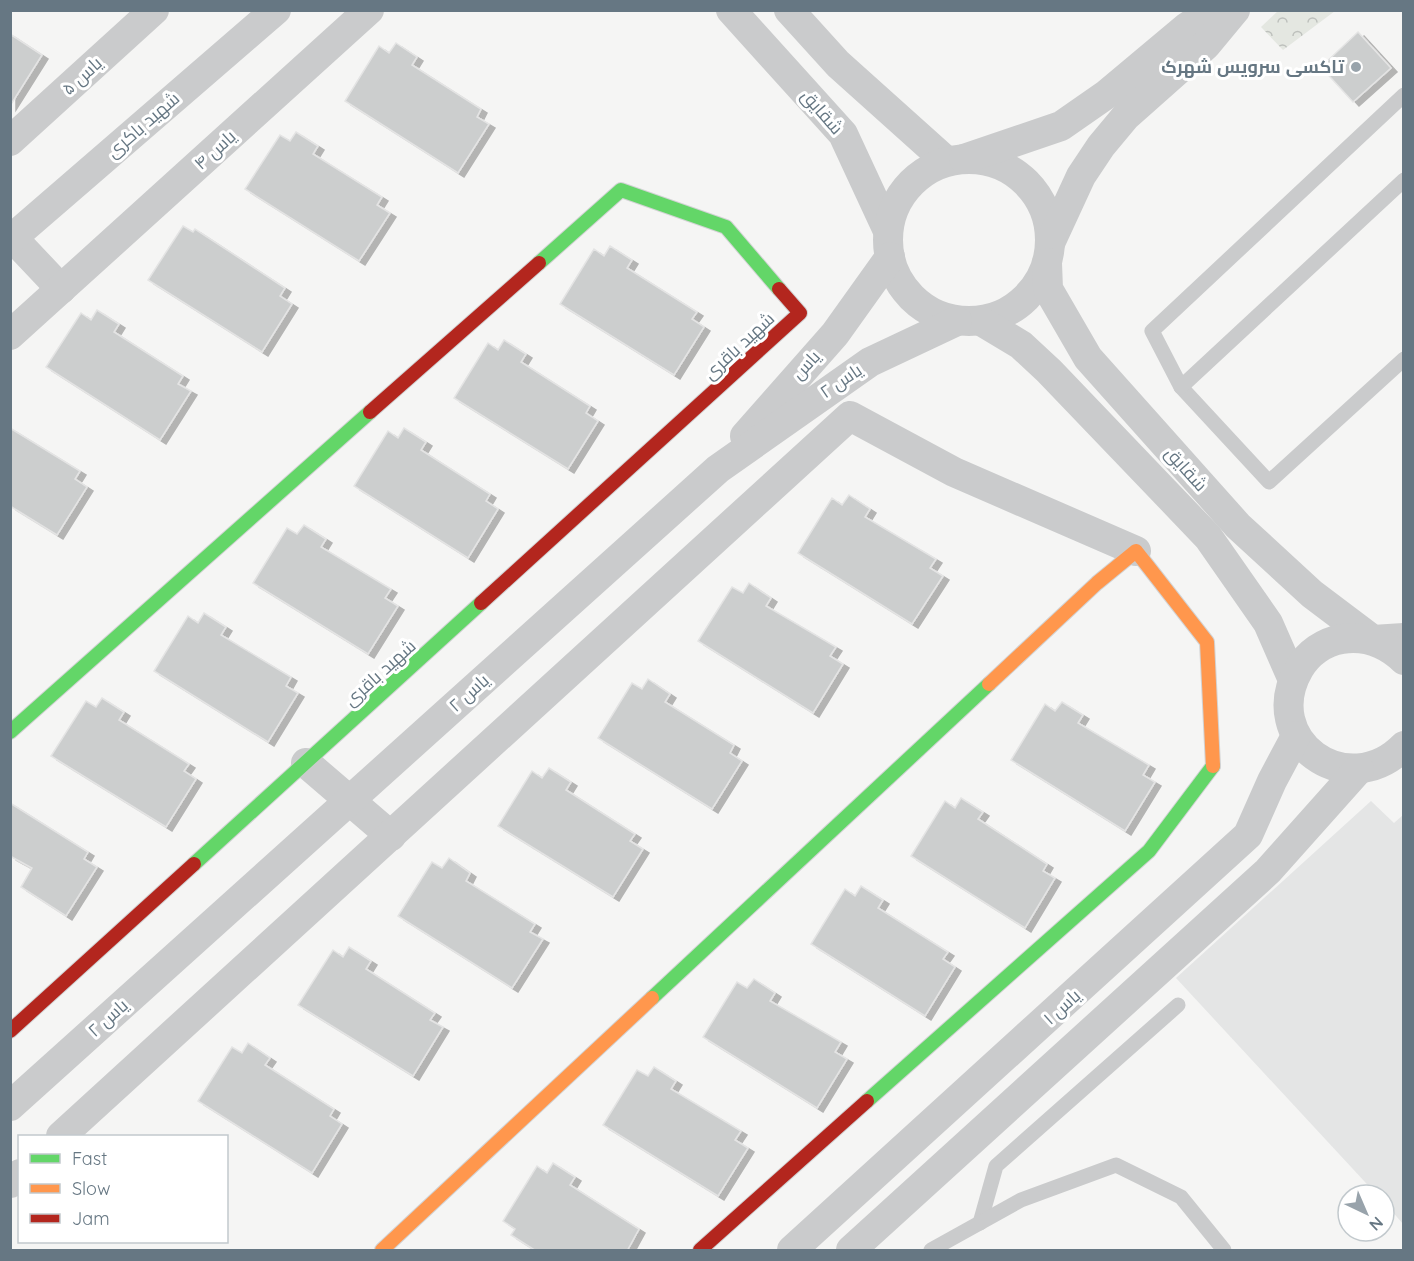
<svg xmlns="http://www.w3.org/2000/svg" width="1414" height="1261" font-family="Quicksand,Cairo,sans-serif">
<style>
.built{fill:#e4e5e5}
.forest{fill:url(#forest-crowns)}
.building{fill:#cccece;stroke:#e4e4e4;stroke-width:1.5;filter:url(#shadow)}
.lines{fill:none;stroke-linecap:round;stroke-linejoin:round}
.fast-casing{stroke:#d2d3d4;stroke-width:16}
.slow-casing{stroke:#d2d3d4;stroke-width:16}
.jam-casing{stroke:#d2d3d4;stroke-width:16}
.lane{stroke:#cacbcc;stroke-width:15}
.street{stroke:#cacbcc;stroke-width:30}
.fast{stroke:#63d668;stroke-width:14}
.slow{stroke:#ff974d;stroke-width:14}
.jam{stroke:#b3261e;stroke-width:14}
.poi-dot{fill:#98a3ab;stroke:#fff;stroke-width:2}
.labels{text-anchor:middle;stroke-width:6;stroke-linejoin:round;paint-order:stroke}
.poi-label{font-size:18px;font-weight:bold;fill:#667783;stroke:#fff;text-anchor:end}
.street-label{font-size:18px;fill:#667783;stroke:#fff}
</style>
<defs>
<pattern id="forest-crowns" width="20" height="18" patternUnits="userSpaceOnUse" patternTransform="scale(1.5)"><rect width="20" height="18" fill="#e4e7e1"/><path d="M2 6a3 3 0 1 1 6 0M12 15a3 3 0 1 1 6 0" fill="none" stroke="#bdc0bc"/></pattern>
<filter id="shadow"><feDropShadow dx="6" dy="4" stdDeviation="0" flood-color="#0004"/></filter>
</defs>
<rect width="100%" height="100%" fill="#f5f5f4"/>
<polygon class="built" points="1371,801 1394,823 1403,815 1403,1224 1384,1202 1384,1195 1377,1195 1176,978"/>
<polygon class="forest" points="1279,10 1335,10 1335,11 1283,50 1261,27"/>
<g class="building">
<polygon points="1358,32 1391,68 1353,102 1321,67"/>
<polygon points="10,34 42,55 10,106"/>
<polygon points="396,43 417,57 412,65 481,109 477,117 489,124 458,173 345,101 379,46 389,53"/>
<polygon points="296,132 318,146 313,154 382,197 377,205 390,213 359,261 245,189 280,135 290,141"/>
<polygon points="183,226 193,232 195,229 285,288 280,296 292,304 262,352 148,280"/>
<polygon points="610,246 632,260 627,268 697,312 692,319 704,327 674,375 560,304 594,249 604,256"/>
<polygon points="97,310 119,324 114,332 183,376 178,384 191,391 160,440 46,367 81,313 91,320"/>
<polygon points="504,340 526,354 521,362 590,406 586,413 598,421 568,469 454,398 488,343 498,350"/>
<polygon points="10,428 80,471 75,479 87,487 57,535 10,506"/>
<polygon points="404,428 426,442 421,450 490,494 486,501 498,509 468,558 354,486 388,431 398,438"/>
<polygon points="849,495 870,509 865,517 936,559 930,568 943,576 912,624 798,553 832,498 842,505"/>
<polygon points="304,525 326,539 321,547 391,589 385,598 398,606 368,654 253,583 287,528 297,534"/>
<polygon points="749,583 771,598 766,606 836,647 830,656 843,664 813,713 698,641 732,587 743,593"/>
<polygon points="204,613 226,627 221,635 291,677 286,686 298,693 268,742 154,671 188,616 198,623"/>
<polygon points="648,679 670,694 665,702 734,745 730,753 742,761 712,809 598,738 632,683 642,689"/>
<polygon points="102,698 124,712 119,720 189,764 184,771 196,779 166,827 51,756 86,701 96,707"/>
<polygon points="1062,702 1083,715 1078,723 1149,765 1143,775 1155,782 1125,831 1011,760 1045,704 1055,711"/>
<polygon points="549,768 571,782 566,790 635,834 630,841 643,849 613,897 498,826 532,771 542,778"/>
<polygon points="961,798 983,812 978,819 1047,864 1043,871 1055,878 1025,928 911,856 945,801 955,808"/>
<polygon points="10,803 88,852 84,859 97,867 66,916 21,887 32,868 10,856"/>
<polygon points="449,858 470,873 466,881 535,924 530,932 543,939 512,988 398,916 432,862 442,868"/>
<polygon points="861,886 883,900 878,908 948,952 943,959 955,967 925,1016 811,944 845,889 855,896"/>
<polygon points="349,947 371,961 366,969 435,1013 430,1020 443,1027 413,1076 298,1005 333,950 343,957"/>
<polygon points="754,979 775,993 770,1001 841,1042 835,1052 847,1059 817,1108 703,1037 737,982 747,988"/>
<polygon points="248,1043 270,1058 265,1065 334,1109 330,1116 342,1124 312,1173 198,1101 232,1047 242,1053"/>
<polygon points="654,1067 676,1081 671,1089 741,1131 735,1140 748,1148 718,1196 603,1125 637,1070 648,1076"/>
<polygon points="553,1163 575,1177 570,1185 639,1229 627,1251 536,1251 511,1235 515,1229 503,1221 537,1166 547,1173"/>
</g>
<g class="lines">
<defs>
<g id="fast">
<polyline points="539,263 621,190 726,227 779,289"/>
<polyline points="10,732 370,412"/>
<polyline points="194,864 481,603"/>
<polyline points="652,998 989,684"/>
<polyline points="867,1101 1149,851 1213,766"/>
</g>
<g id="slow">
<polyline points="989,684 1097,583 1136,551 1207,642 1213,766"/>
<polyline points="382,1250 652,998"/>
</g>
<g id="jam">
<polyline points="370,412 539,263"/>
<polyline points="481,603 800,313 779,289"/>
<polyline points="10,1031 194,864"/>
<polyline points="700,1250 867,1101"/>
</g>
</defs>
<use href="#fast" class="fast-casing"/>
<use href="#slow" class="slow-casing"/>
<use href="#jam" class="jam-casing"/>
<g class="lane">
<polyline points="1404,95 1152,331 1181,387 1269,482 1404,359"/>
<polyline points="1181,387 1404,180"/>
<polyline points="980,1223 996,1166 1178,1005"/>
<polyline points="931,1250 1021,1200 1116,1165 1181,1197 1224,1250"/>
</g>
<g class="street">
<polyline points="731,10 843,134 888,231"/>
<polyline points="789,10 838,64 945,160"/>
<polyline points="10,141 154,10"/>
<circle cx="969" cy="240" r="81"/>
<polyline points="964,159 1061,126 1107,94 1187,27 1213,10"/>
<polyline points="10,235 61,289"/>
<polyline points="10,240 276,10"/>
<polyline points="1051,241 1081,176 1101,146 1126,116 1206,45 1235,10"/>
<polyline points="1047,263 1048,289 1088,358 1238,526 1312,594 1373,640 1404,638"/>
<polyline points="981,321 1021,345 1049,371 1208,537 1268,623 1293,680"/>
<polyline points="10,335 369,10"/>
<polyline points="745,436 835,334 890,257"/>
<path d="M1404,660C1386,643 1366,635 1342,639C1324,642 1308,653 1299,669C1258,740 1347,804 1404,746"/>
<polyline points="306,763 391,836"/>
<polyline points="10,1106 718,469 870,362 957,321"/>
<polyline points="61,1136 850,416 954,472 1136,551"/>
<polyline points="10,1183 20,1174"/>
<polyline points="792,1250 1248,835 1272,781 1296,736"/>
<polyline points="851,1250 1268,871 1359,769"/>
</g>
<use href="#fast" class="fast"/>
<use href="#slow" class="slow"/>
<use href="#jam" class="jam"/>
</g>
<circle class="poi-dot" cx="1356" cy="67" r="6"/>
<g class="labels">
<g class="poi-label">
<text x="1344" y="73">تاکسی سرویس شهرک</text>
</g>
<g class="street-label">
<text transform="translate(82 76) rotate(-42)" y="6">یاس ۵</text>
<text transform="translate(822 112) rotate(49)" y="6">شقایق</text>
<text transform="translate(143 125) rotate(-41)" y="6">شهید باکری</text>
<text transform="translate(215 150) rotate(-42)" y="6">یاس ۴</text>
<text transform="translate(739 346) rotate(-43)" y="6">شهید باقری</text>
<text transform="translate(806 365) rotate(-47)" y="6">یاس</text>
<text transform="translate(841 381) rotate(-34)" y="6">یاس ۲</text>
<text transform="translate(1186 469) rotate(48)" y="6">شقایق</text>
<text transform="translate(380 673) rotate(-42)" y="6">شهید باقری</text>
<text transform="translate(469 693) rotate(-42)" y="6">یاس ۲</text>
<text transform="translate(1062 1007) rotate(-42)" y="6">یاس ۱</text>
<text transform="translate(108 1018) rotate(-42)" y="6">یاس ۲</text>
</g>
</g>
<rect width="1414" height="1261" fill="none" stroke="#667783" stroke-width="24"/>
<rect x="18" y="1135" width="210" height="108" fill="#ffffff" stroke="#c2c9cd" stroke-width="1.5"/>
<rect x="30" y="1154" width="30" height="9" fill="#63d668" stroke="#c2c9cd" stroke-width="1.5"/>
<text x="72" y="1165" font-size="18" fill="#667783">Fast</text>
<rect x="30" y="1184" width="30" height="9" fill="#ff974d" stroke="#c2c9cd" stroke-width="1.5"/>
<text x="72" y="1195" font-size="18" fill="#667783">Slow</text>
<rect x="30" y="1214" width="30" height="9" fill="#b3261e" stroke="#c2c9cd" stroke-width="1.5"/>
<text x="72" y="1225" font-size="18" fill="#667783">Jam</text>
<g transform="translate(1366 1213) rotate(136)"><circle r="28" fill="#ffffff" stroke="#c2c9cd" stroke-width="1.5"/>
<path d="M0-4.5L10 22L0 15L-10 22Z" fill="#98a3ab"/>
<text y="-9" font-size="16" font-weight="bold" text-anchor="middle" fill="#667783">N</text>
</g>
</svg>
